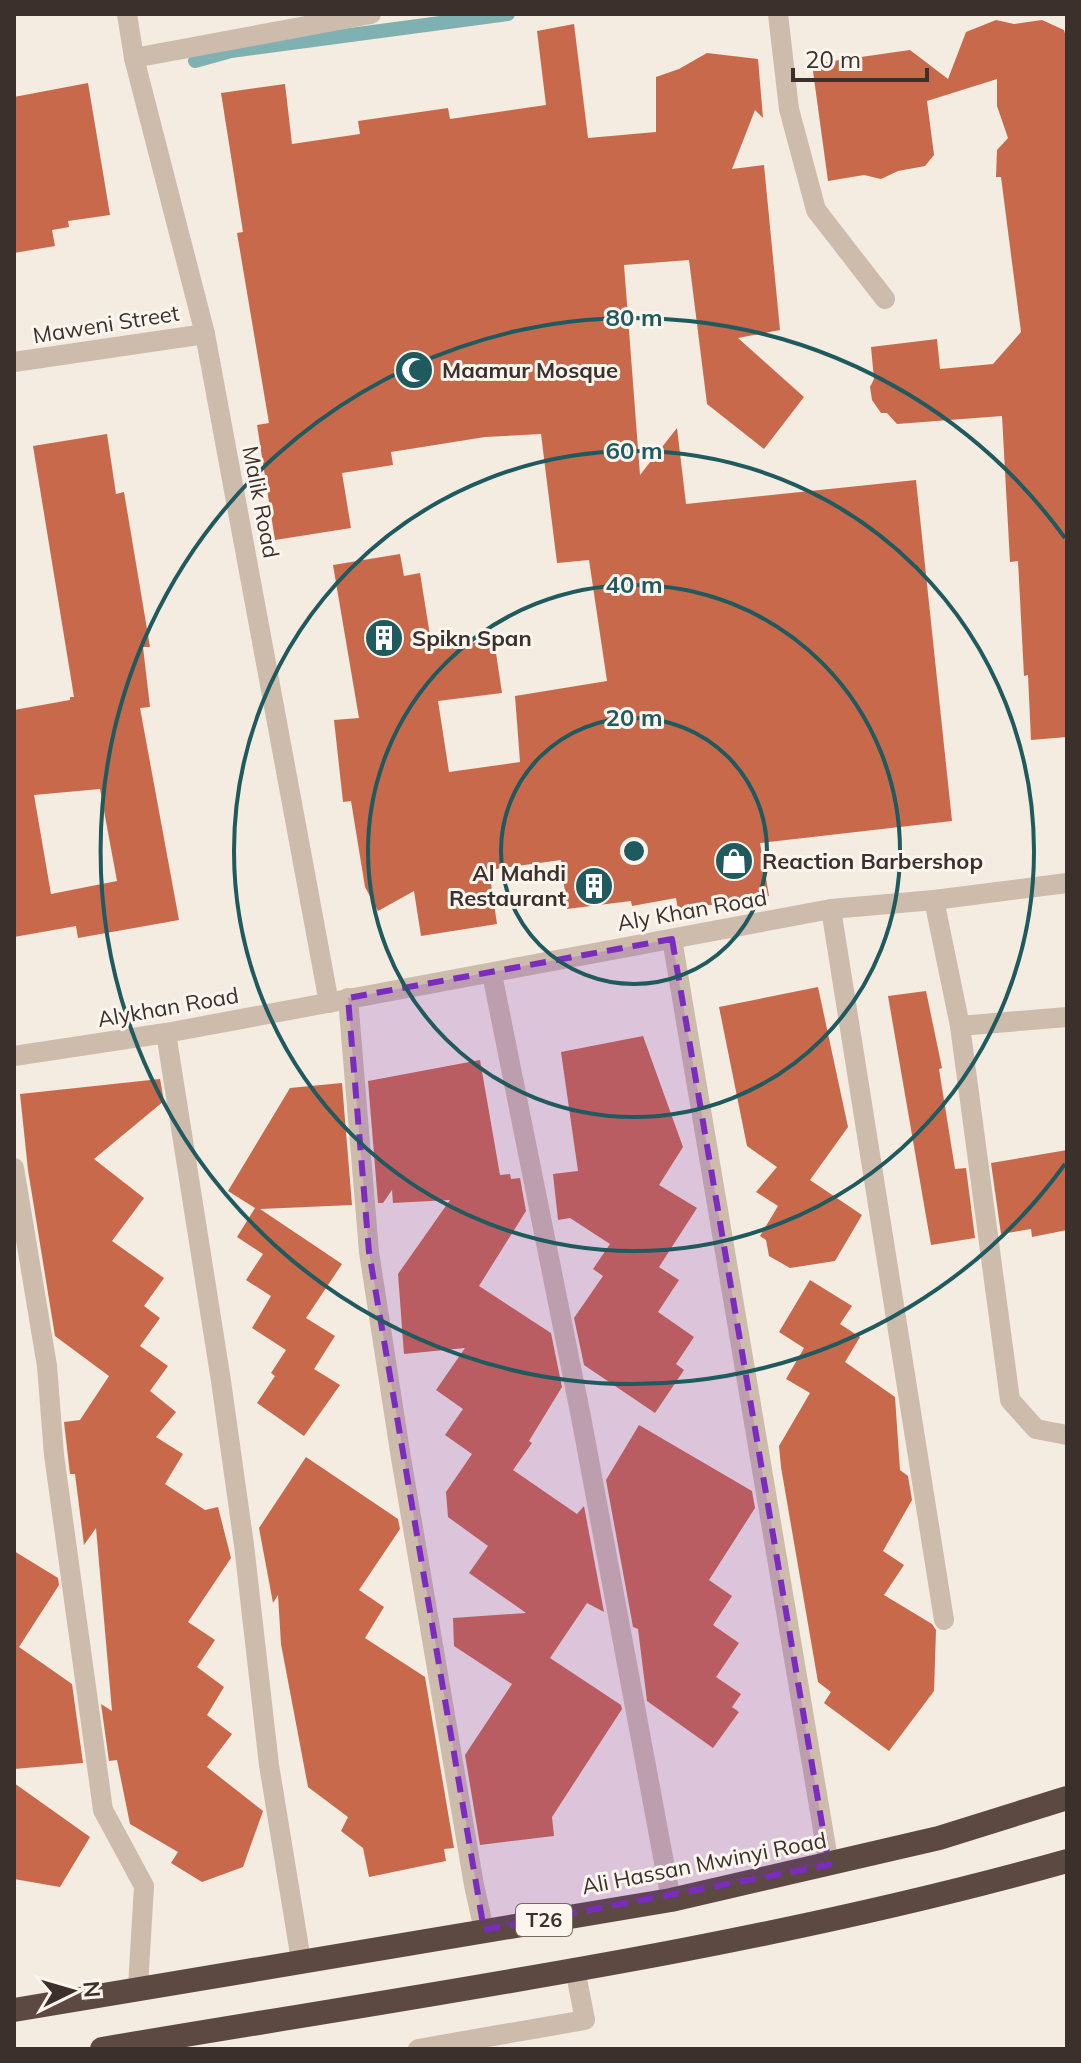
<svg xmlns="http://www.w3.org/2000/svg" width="1081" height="2063" font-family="Mulish,sans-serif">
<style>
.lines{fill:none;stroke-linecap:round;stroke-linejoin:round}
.stream{stroke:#7fb0b2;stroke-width:14}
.building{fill:#c8694b;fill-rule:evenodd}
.minor{stroke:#cdbbac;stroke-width:20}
.highway{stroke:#5c4a42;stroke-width:24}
.marked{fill:#7b2cbf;fill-opacity:0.2;stroke:#7b2cbf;stroke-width:6;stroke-dasharray:16 10;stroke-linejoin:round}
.ring{fill:none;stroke:#1f5a5e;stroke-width:4}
.labels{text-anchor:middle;stroke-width:6;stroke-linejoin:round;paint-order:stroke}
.shield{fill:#fbf5ee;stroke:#756b66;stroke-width:2}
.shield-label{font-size:20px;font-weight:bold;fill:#3b302b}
.street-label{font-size:22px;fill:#3b302b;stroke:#fbf5ee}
.poi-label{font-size:22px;font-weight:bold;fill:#3b302b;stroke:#fbf5ee;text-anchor:start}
.centre{fill:#1f5a5e;stroke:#fbf5ee;stroke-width:4}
.ring-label{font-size:24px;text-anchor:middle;font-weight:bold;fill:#1f5a5e;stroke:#fbf5ee;stroke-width:6;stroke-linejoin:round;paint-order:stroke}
</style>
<rect width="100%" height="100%" fill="#f4ebe1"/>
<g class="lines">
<polyline class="stream" points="195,61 231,51 508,14"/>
</g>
<g class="building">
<polygon points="996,20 1014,24 1042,20 1064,30 1067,40 1067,737 1031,740 1028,675 1024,676 1018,561 1010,562 1002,416 897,424 887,413 881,413 872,400 870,387 874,379 871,347 937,339 940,369 993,364 1021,332 1001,177 996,177 997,150 1008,138 997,106 997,79 927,101 934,155 925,166 898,171 881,179 864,175 828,181 812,64 910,50 948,79 966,32"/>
<polygon points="574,24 588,138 656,132 656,77 679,69 707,53 758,59 763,118 755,110 732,169 764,165 780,330 738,338 804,397 764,449 707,404 689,260 624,265 640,475 677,428 686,504 916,480 952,821 760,843 769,896 678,910 676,898 632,906 631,901 567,909 561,860 489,870 497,924 421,936 414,891 378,911 365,887 351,801 343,802 334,720 359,718 333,565 400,554 404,576 420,573 432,648 494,640 502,693 438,701 449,772 520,762 515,696 607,681 589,560 557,563 541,434 485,437 391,452 393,465 342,473 351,528 275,540 257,425 269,423 237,233 243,232 221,93 285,84 292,144 360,134 358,121 448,108 450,119 546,105 537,31"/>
<polygon points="88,83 110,215 68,221 69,227 52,230 55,246 14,253 14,97"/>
<path d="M107,434L116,494L124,492L150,647H143L150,707L140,708L179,920L78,938L76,926L14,937V710L70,700V697H74L33,446ZM100,789L117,881L51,894L34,795Z"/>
<polygon points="818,987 848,1127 810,1180 862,1215 835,1261 790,1268 769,1256 766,1240 760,1236 778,1206 756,1192 777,1167 747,1146 719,1007"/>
<polygon points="926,991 942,1068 939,1069 955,1169 966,1168 975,1238 931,1245 888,996"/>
<polygon points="643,1036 683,1147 659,1185 697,1208 659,1267 679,1280 658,1312 694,1337 676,1364 684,1370 655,1413 584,1365 574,1318 603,1276 593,1269 610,1244 570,1218 558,1220 553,1174 578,1171 561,1052"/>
<polygon points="480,1060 500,1175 510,1174 511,1179 520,1178 526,1211 479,1286 551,1333 562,1387 529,1441 532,1443 513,1470 577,1514 584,1506 604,1612 587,1603 550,1658 621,1705 622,1709 552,1817 554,1836 480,1845 465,1755 512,1684 454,1646 453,1618 526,1613 469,1573 488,1546 448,1517 446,1492 472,1454 445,1435 463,1409 436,1390 465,1348 404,1354 398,1274 450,1200 393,1203 392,1190 383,1203 378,1203 368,1081"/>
<polygon points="160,1079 164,1101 94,1159 144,1198 112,1241 164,1278 144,1306 160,1318 140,1346 168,1366 150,1391 176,1412 156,1437 183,1454 165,1484 205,1510 218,1507 231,1558 188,1622 215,1640 197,1667 224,1687 207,1715 232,1734 207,1767 263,1811 243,1867 202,1882 171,1863 178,1852 130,1824 117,1760 109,1761 101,1704 112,1711 96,1528 84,1545 75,1474 70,1474 64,1422 80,1420 109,1376 55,1336 28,1170 20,1094"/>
<polygon points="342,1083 352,1205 260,1209 342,1264 306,1318 335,1336 314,1369 340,1385 304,1436 257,1403 275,1376 271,1373 286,1350 252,1328 271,1296 246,1280 263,1254 237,1237 255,1208 228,1191 290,1088"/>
<polygon points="1067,1150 1067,1230 1032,1237 1031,1229 1001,1234 991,1163"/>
<polygon points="810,1280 852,1306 840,1324 860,1337 845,1362 895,1397 900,1470 908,1476 912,1500 883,1551 904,1565 884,1595 932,1624 936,1630 934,1691 889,1751 824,1703 831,1692 818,1682 781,1467 779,1446 810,1393 786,1379 804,1348 779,1332"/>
<polygon points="639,1425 752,1491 755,1508 709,1580 732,1596 713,1625 739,1643 716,1677 741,1694 732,1707 739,1712 713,1748 647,1701 638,1629 633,1627 606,1480"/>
<polygon points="306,1457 398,1519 400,1529 359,1590 384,1607 365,1638 425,1677 454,1848 444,1849 446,1861 369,1877 363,1848 341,1831 348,1817 308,1787 281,1644 278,1595 273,1603 259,1528"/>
<polygon points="14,1551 58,1578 59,1585 19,1647 72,1684 83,1763 14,1769"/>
<polygon points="14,1783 90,1837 60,1887 14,1879"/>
</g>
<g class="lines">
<g class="minor">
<polyline points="127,14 134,58 205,334 329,1003"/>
<polyline points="778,14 789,109 816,210 885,299"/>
<polyline points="134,58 371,14"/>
<polyline points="14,362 205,334"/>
<polyline points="934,900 960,1026 1010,1400 1036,1429 1067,1435"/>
<polyline points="831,909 944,1620"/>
<polyline points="672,939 829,1865"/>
<polyline points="492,974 581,1417 671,1900"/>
<polyline points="348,998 369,1252 401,1458 474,1885 484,1930"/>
<polyline points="960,1026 1067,1017"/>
<polyline points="166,1033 221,1381 244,1545 269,1765 301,1960"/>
<polyline points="14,1056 166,1033 831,909 934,900 1067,883"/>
<polyline points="14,1168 47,1366 54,1455 103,1810 144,1886 138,1987"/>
<polyline points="418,2049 585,2020 575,1969"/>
</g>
<g class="highway">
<polyline points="14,2010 671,1900 939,1838 1067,1798"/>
<path d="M102,2049C425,1994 751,1950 1067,1861"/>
</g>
</g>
<path class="marked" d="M672,939L829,1865L484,1930L369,1252L348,998Z"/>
<g class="ring">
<circle cx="634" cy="851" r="133"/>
<circle cx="634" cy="851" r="266"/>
<circle cx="634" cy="851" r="400"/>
<path d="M1065 1164A533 533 0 1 1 1065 538"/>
</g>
<defs>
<symbol id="mosque-disc" viewBox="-11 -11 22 22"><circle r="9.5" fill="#1f5a5e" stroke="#fbf5ee"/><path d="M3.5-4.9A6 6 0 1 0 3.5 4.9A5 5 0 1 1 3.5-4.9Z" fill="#fff"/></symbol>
<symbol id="building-disc" viewBox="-11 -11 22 22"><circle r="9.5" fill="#1f5a5e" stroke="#fbf5ee"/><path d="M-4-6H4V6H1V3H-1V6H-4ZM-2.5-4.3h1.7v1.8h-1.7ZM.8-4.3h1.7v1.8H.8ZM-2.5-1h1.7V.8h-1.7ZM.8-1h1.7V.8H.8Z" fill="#fff"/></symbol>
<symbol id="shop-disc" viewBox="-11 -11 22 22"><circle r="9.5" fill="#1f5a5e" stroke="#fbf5ee"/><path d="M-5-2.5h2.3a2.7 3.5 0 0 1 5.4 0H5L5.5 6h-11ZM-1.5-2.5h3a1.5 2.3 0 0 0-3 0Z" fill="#fff"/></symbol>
</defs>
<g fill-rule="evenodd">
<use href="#mosque-disc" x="392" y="348" width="44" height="44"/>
<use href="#building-disc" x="362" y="616" width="44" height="44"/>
<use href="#shop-disc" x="712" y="839" width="44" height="44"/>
<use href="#building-disc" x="572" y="864" width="44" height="44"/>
</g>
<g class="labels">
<rect class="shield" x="516" y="1904" width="56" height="32" rx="6"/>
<g class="shield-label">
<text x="544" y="1927">T26</text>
</g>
<g class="street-label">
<text transform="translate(106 324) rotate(-9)" y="8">Maweni Street</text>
<text transform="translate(261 502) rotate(79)" y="8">Malik Road</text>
<text transform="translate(692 910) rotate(-10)" y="8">Aly Khan Road</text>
<text transform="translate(168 1007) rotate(-10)" y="8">Alykhan Road</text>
<text transform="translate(704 1863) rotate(-11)" y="8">Ali Hassan Mwinyi Road</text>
</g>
<g class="poi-label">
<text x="442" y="378">Maamur Mosque</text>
<text x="412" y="646">Spikn Span</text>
<text x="762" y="869">Reaction Barbershop</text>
<text x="566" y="881" text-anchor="end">Al Mahdi<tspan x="566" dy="25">Restaurant</tspan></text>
</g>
</g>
<circle cx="634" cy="851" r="12" class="centre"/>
<g class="ring-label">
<text x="634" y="326">80 m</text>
<text x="634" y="459">60 m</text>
<text x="634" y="593">40 m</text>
<text x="634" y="726">20 m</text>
</g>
<rect width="1081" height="2063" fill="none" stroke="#3b302b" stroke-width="32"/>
<g transform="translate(72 1991) rotate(85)" stroke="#fbf5ee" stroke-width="6" paint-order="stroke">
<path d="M0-6L14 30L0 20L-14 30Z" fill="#3b302b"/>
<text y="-12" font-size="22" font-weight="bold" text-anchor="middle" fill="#3b302b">N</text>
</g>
<path d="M793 68v12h134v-12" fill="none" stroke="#3b302b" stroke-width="4"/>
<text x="805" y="68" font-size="24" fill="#3b302b" stroke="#fbf5ee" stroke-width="6" paint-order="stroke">20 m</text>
</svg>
